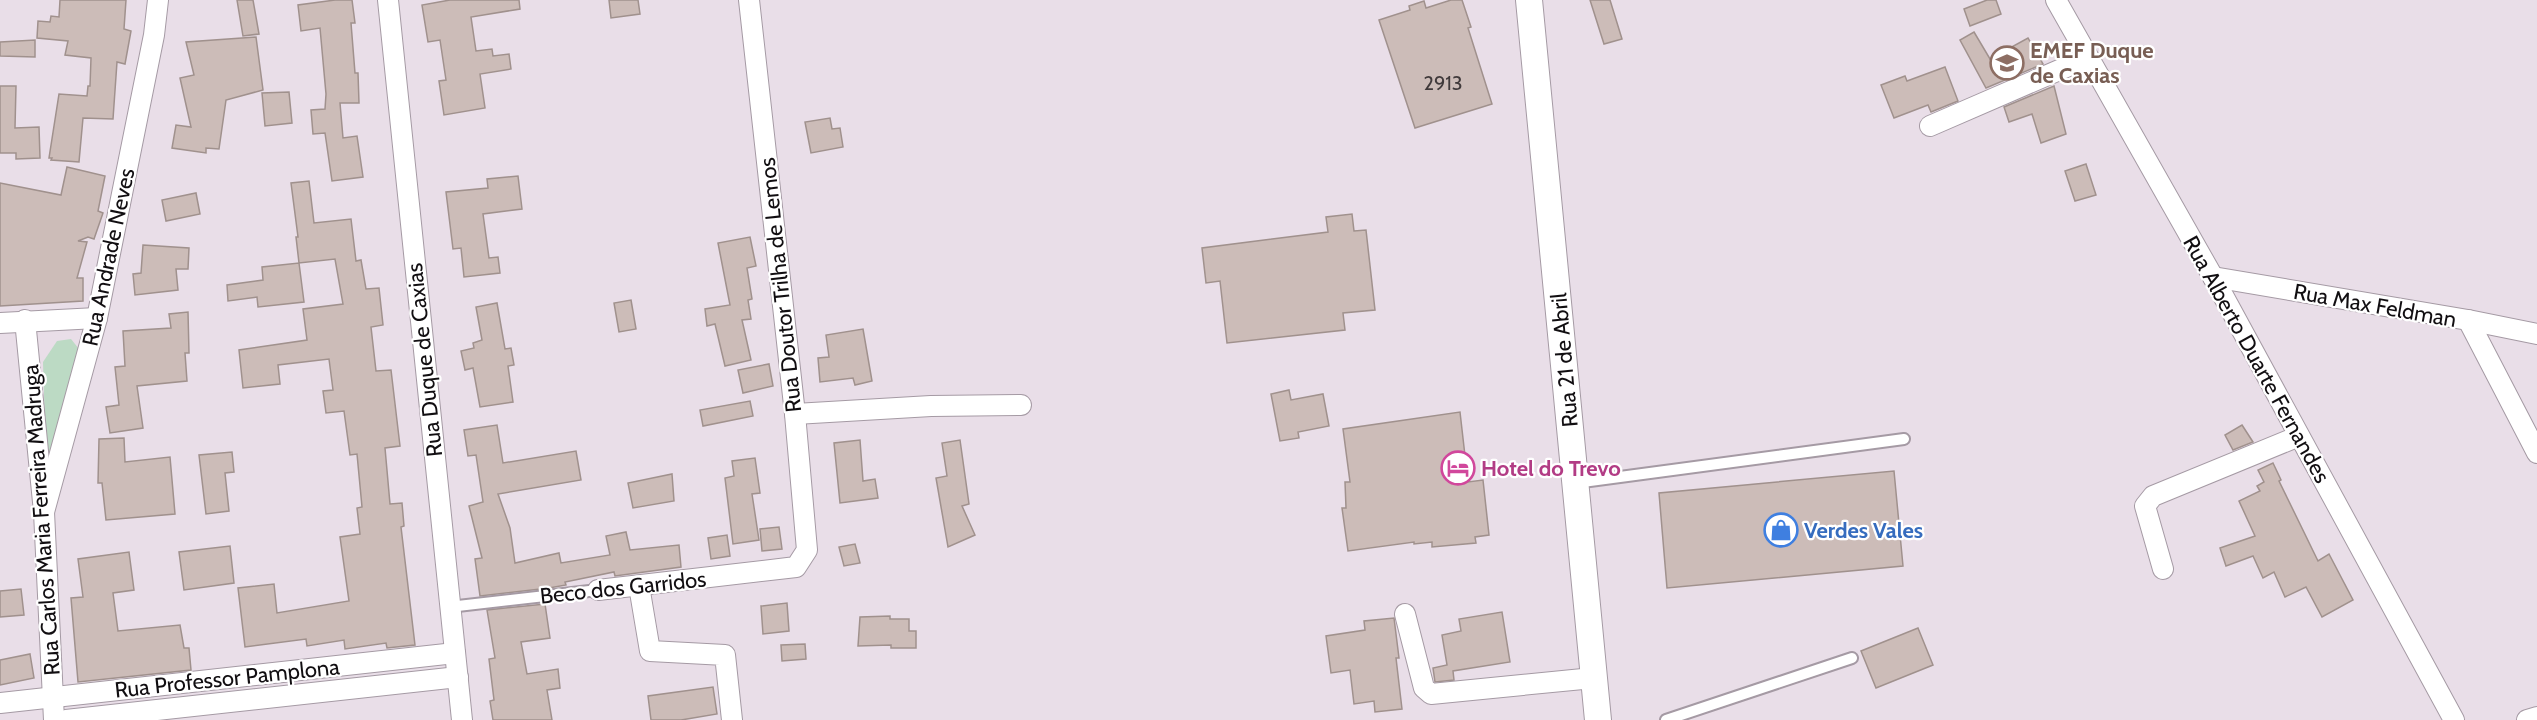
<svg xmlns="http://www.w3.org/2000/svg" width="2537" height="720" font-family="Cabin,sans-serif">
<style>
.green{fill:#bcdac4}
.building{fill:#ccbcb8;stroke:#a0918d;stroke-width:1.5}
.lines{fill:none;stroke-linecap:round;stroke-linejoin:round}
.service-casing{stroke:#a59aa4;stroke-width:14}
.minor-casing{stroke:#a59aa4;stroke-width:22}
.tertiary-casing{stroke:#a59aa4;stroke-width:28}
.service{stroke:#fff;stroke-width:10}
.minor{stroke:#fff;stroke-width:20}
.tertiary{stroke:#fff;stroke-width:26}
.labels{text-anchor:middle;stroke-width:4.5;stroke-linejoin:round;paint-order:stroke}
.number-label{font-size:20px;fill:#403a3b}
.education-label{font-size:22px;font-weight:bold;fill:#785e54;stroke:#fff;text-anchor:start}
.street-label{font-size:22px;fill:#110e11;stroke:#fff}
.hotel-label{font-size:22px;font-weight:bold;fill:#b23c85;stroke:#fff;text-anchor:start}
.shop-label{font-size:22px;font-weight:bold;fill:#366cbe;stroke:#fff;text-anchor:start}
</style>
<rect width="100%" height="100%" fill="#e9dee8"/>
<polygon class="green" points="71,339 79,349 51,461 46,460 43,362 57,341"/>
<g class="building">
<polygon points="60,0 126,0 124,29 131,31 125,64 117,62 113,119 83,118 79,162 51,160 52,158 49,158 59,94 87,96 88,86 90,86 91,58 65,55 68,41 37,38 38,21 50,22 51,16 59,17"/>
<polygon points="237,0 253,0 259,34 243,36"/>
<polygon points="335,0 352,0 355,23 351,23 355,73 358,73 359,103 340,103 343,138 357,136 363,177 332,181 325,133 313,134 311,110 325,109 326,94 320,28 301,31 298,5"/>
<polygon points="450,0 519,0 520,9 471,17 476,51 492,49 493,56 509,54 511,69 480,74 485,108 444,115 439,81 446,80 440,40 428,42 422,5"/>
<polygon points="609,0 638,0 640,14 611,18"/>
<polygon points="1451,0 1462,0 1471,27 1468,28 1492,104 1415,128 1379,20 1410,10 1409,6 1424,1 1426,8"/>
<polygon points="1590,0 1610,0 1622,39 1604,44"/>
<polygon points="1987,0 1996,0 2001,14 1970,26 1964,9"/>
<polygon points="1974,32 1990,59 2028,38 2043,64 1986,88 1960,40"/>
<polygon points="256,37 263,90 226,100 219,149 206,148 206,153 172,148 176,125 191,127 180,78 194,75 186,42"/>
<polygon points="35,40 35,57 0,56 0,42"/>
<polygon points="1945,67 1958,101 1931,112 1928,105 1894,118 1881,85 1905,76 1907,81"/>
<polygon points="0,86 16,86 15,128 39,127 40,158 16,159 16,153 0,153"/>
<polygon points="2054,86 2066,134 2041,143 2032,114 2009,122 2004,107"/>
<polygon points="289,92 292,123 265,126 262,93"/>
<polygon points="830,118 832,129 840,128 843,147 811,153 805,122"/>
<polygon points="2086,164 2096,195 2075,201 2065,171"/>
<polygon points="67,167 105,176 98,211 103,213 94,239 88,237 78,241 87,242 77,278 83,278 83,301 0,306 0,183 61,195"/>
<polygon points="518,176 522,209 483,214 489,258 498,257 500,273 464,277 461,248 453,249 446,192 488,188 487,179"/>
<polygon points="309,181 314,223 351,219 356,261 361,260 366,289 379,288 383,325 371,327 376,371 391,370 400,446 385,448 390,504 402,503 404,526 401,527 415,645 387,648 386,643 345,649 344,640 307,646 306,639 245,647 238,588 274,584 277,613 349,601 340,537 360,534 357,508 362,507 357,454 350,455 344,411 326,413 323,391 333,390 329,359 278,365 280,384 243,388 239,350 307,340 303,309 343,304 335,259 299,263 296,237 298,237 291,183"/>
<polygon points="196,193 200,214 166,221 162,200"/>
<polygon points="1352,214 1354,231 1366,230 1375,310 1343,313 1345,330 1227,343 1220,281 1206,283 1202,248 1328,232 1326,217"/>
<polygon points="750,237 756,266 747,268 752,299 748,300 751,319 742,320 751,360 725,366 715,324 707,326 705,309 730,305 718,243"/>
<polygon points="143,245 189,248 188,269 176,269 178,290 135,295 133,274 141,273"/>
<polygon points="299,263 304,302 258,307 257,297 228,301 227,285 263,280 262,267"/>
<polygon points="631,300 636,329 619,332 614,303"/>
<polygon points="497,303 505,349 511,348 514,365 508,366 513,402 480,407 473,368 465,370 461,351 474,348 473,343 482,340 476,307"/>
<polygon points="188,312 189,353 185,353 187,381 137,386 143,428 110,433 106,407 119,405 115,367 125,366 123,331 171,328 169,314"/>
<polygon points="863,329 872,381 855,385 853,378 820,382 818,358 829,357 826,335"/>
<polygon points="769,364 773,386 743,393 738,370"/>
<polygon points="1289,390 1291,400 1323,394 1329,426 1298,432 1299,438 1280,441 1271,394"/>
<polygon points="750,401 753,416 703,426 700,410"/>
<polygon points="1460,412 1468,482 1483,480 1489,535 1475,537 1476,543 1432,547 1432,542 1414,544 1414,542 1348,551 1342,508 1346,508 1345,482 1350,482 1343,429"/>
<polygon points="497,425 503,463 576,451 581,480 498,494 510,528 515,563 559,553 561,563 610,555 606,536 626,532 630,550 679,545 681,567 615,576 614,572 565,582 566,585 549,588 480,596 475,559 482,558 469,506 483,502 476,455 468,456 464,430"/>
<polygon points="2242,425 2253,442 2233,450 2225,435"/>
<polygon points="124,438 125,462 170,457 175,514 106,520 102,483 98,483 99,439"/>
<polygon points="860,440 863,481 875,479 878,498 840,503 834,443"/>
<polygon points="960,440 969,504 962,506 975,535 948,547 936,478 947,476 942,443"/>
<polygon points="232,452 234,472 225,473 229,511 206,514 199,455"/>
<polygon points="755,458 760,493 752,494 759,540 733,544 725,478 734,476 732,461"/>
<polygon points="2273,463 2281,480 2279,481 2318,561 2329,554 2353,600 2322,617 2306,587 2285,597 2274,572 2263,578 2253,556 2226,566 2220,548 2255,536 2239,501 2260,491 2257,486 2264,482 2258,470"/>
<polygon points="1894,471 1903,566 1667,588 1659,493"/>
<polygon points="672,474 674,501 633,508 628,483"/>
<polygon points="779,527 782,549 762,551 760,529"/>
<polygon points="727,535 730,556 711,559 708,538"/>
<polygon points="855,544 860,563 844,566 839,547"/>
<polygon points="230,546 234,583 184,590 179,552"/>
<polygon points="129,552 134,590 113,593 118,631 180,625 184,648 189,648 191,670 78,682 71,598 83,597 78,559"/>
<polygon points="21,589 24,615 0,617 0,591"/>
<polygon points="787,603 789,631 763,634 761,606"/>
<polygon points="545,604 550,638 521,642 527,674 558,669 560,688 547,690 552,720 493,720 490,701 494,700 489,659 495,658 487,610"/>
<polygon points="1502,612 1510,662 1453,671 1454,680 1435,682 1433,668 1447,665 1442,635 1461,631 1459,619"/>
<polygon points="890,616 890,619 909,619 909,631 916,631 916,648 891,648 891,645 858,646 860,617"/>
<polygon points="1394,618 1399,658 1396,658 1402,709 1375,712 1374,701 1354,704 1350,670 1331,673 1326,636 1365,630 1364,621"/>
<polygon points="1918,628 1933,665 1876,688 1861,651"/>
<polygon points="805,644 806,659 782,661 781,645"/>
<polygon points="30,654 34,678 0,685 0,660"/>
<polygon points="713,687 717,714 681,720 651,720 648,696"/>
</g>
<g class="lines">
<defs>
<g id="service">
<polyline points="1575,483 1904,439"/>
<polyline points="449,607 598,590"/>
<polyline points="1666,720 1852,658"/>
</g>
<g id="minor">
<polyline points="388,0 462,720"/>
<polyline points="2056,0 2213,277 2454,720"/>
<polyline points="1930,126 2087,58"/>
<polyline points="2213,277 2468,320 2537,334"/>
<polyline points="25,320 44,512 54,720"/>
<polyline points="2468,320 2537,453"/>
<polyline points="0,323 97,318"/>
<polyline points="795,414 931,406 1021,405"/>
<polyline points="44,512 97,318 154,35 158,0"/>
<polyline points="2163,569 2145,506 2153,496 2299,436"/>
<polyline points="639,586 650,651 725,655 732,720"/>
<polyline points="598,590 796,567 807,550 795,414 749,0"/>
<polyline points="1405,614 1424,688 1431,694 1593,678"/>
<polyline points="0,703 455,653"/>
<polyline points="66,720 458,677"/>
<polyline points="2527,720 2537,717"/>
</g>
<polyline id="tertiary" points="1529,0 1598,720"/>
</defs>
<use href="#service" class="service-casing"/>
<use href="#minor" class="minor-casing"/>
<use href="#tertiary" class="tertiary-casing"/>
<use href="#service" class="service"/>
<use href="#minor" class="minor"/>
<use href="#tertiary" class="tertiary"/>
</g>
<defs>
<symbol id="school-ring" viewBox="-11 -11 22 22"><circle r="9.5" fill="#fff" stroke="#8d6e63" stroke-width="1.5"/><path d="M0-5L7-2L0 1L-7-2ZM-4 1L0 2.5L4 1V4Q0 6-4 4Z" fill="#8d6e63"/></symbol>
<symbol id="hotel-ring" viewBox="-11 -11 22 22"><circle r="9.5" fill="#fff" stroke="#d1479c" stroke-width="1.5"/><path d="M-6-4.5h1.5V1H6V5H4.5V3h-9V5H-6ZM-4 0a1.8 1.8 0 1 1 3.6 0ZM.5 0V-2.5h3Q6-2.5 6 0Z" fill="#d1479c"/></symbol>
<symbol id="shop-ring" viewBox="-11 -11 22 22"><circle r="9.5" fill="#fff" stroke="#3f7fe0" stroke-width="1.5"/><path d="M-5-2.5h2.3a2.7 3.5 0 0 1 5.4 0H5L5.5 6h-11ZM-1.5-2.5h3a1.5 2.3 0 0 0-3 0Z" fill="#3f7fe0"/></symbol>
</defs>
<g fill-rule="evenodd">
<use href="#school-ring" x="1988" y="44" width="38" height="38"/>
<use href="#hotel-ring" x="1439" y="449" width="38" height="38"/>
<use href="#shop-ring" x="1762" y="511" width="38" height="38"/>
</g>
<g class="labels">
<g class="number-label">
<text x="1443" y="90">2913</text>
</g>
<g class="education-label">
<text x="2030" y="58">EMEF Duque<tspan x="2030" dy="25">de Caxias</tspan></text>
</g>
<g class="street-label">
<text transform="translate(108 257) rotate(-78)" y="8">Rua Andrade Neves</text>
<text transform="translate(780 285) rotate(-96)" y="8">Rua Doutor Trilha de Lemos</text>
<text transform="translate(2375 305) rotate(10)" y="8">Rua Max Feldman</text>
<text transform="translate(2257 359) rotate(61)" y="8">Rua Alberto Duarte Fernandes</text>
<text transform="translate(424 360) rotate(-96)" y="8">Rua Duque de Caxias</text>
<text transform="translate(1564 360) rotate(-95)" y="8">Rua 21 de Abril</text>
<text transform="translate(41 520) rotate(-94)" y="8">Rua Carlos Maria Ferreira Madruga</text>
<text transform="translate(623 587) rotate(-6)" y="8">Beco dos Garridos</text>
<text transform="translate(227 678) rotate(-6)" y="8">Rua Professor Pamplona</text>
</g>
<g class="hotel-label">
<text x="1481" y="476">Hotel do Trevo</text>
</g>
<g class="shop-label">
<text x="1804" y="538">Verdes Vales</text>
</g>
</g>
</svg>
